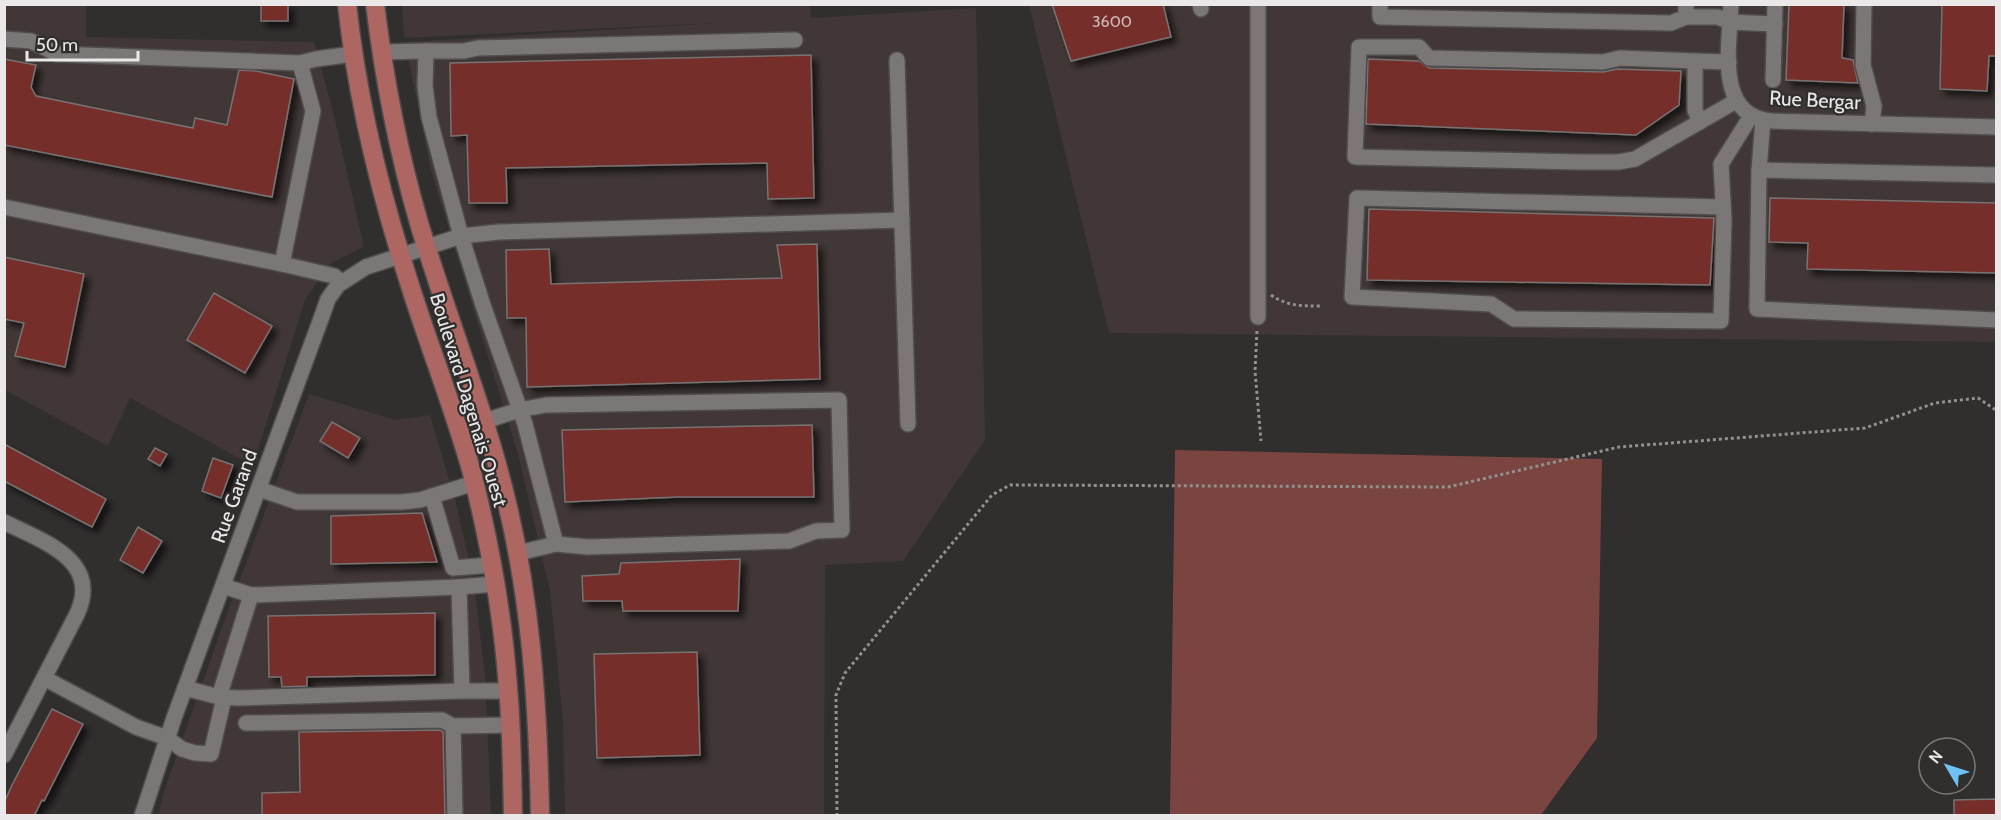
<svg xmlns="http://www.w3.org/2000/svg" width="2001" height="820" font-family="Cabin,sans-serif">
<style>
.built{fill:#403736}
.green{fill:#7a4540}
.building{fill:#762d29;stroke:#767372;stroke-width:1.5;filter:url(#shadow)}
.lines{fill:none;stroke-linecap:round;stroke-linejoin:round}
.minor-casing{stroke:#4f4d4d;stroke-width:18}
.major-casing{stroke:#4f4d4d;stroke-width:21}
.path{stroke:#939090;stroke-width:3;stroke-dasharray:3 3;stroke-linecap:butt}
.minor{stroke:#7b7776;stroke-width:15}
.major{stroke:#ad6661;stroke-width:18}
.labels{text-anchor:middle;stroke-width:4.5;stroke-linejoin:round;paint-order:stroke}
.number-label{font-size:16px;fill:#cdb9b8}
.street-label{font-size:20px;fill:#eae8e8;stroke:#312e2e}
</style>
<defs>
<filter id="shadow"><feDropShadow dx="5.5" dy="5.5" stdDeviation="3" flood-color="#0009"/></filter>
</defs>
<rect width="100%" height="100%" fill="#312e2e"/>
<g class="built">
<polygon points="810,4 811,18 976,8 985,440 903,561 825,565 824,815 565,815 563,721 550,591 518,454 431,171 405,42 718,23 404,38 402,5"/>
<polygon points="4,5 86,5 86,37 314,42 334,115 364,247 331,263 305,300 253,466 130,398 108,446 5,390"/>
<polygon points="1029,5 1996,5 1996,342 1109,333"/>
<polygon points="309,394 396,420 430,415 456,503 474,583 485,675 491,815 158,816 164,791 225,619"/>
</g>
<polygon class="green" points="1175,450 1602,459 1597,738 1541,815 1170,815"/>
<g class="building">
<rect x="261" y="4" width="27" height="17"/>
<polygon points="1052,4 1163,4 1171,37 1071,61"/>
<polygon points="1789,4 1844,4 1842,58 1853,60 1858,83 1786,80"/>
<polygon points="1942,4 1996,4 1996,56 1989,56 1987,91 1940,89"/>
<polygon points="811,55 814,198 768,199 767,163 506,168 507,203 469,203 467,135 451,136 450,63"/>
<polygon points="4,59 36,65 31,87 36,96 193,128 195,118 227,125 239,70 256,71 294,79 272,197 4,145"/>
<polygon points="1368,59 1419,61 1429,68 1603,72 1617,69 1681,71 1679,105 1636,135 1366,124"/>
<polygon points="1770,198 1996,203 1996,273 1807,269 1808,243 1769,242"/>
<polygon points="1369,209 1714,218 1710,285 1367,280"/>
<polygon points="817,244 820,379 527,387 526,318 507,318 506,250 549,249 551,284 782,278 777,245"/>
<polygon points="4,257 84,274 65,367 15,356 24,323 4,319"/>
<polygon points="214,293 272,326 245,373 187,340"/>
<polygon points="332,422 360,438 348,458 320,441"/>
<polygon points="812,425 814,497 678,497 565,502 562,430"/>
<polygon points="4,444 106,499 92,527 4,481"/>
<polygon points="155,448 167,454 160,466 148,459"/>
<polygon points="213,458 233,465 221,498 202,491"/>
<polygon points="422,513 437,562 331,564 331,516"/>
<polygon points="138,527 162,541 143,573 120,560"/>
<polygon points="740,559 738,611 623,611 622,601 583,601 582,576 619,574 621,563"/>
<polygon points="435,613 435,675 307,677 307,686 282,687 281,677 269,677 268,616"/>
<polygon points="697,652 700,755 597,758 594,654"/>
<polygon points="52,709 83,724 44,801 42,800 34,816 4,816 4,803 12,785"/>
<polygon points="440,730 443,732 445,816 262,816 262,793 300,792 299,732"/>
<polygon points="1996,799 1996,816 1954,816 1954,800"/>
</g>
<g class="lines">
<defs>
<g id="minor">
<polyline points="1200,4 1201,9"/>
<polyline points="1380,4 1380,17 1671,23 1686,17"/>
<polyline points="1686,4 1686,17 1718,17 1730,22 1775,24"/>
<path d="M1731,4C1730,45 1714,116 1772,121L1996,127"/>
<polyline points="1864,4 1863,65 1874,106 1872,124"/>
<polyline points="4,39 31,41 57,54 300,63"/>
<polyline points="426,51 464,51 478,48 795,40"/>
<polyline points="381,52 426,51 425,86 429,117 461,236 483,305 525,424 556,544 518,553"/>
<polyline points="897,60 908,424"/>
<polyline points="1695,61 1620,58 1603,62 1429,58 1419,47 1359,47 1355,157 1580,162 1618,162 1635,159 1736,101"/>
<polyline points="1773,80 1775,4"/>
<polyline points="1763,120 1759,170 1996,175"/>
<polyline points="1700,122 1695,110 1695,61 1729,62"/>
<polyline points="1759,170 1757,309 1996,320"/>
<polyline points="4,207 282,264 334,276 341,282"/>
<polyline points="1723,207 1357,198 1352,297 1491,304 1514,319 1721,321 1724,220 1721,164 1751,116"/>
<polyline points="282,264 313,111 300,63 316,59 353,54"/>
<polyline points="1258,317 1258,4"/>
<polyline points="485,421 519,410 546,405 839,400 842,530 816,531 789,541 588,547 556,544"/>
<polyline points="259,489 297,502 401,502 420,500 474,483"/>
<polyline points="432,496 453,568 492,565"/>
<path d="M4,522C42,541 102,560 77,614L4,755"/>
<polyline points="496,584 459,587 462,691 509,691"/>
<polyline points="251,595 459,587"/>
<polyline points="44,678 136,727 167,738 182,749 195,753 211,754 224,698"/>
<polyline points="185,688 219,697 238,698 462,691"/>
<polyline points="219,697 251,595 223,586"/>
<polyline points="246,723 442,720 453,726"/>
<polyline points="142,816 174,718 322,316 328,299 338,285 366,267 461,236 499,232 902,220"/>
<polyline points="455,816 453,726 510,725"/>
</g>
<g id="major">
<path d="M347,4C357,98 379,189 408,279C428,344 454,408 472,473C490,544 503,616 508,688C512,731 512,773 513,816"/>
<path d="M375,4C384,78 398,151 419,223C445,311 480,397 503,487C531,595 538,704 540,816"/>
</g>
</defs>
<use href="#minor" class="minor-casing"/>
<use href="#major" class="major-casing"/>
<g class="path">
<path d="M1271,295C1287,306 1301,306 1320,306"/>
<polyline points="1257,331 1255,371 1261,441"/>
<polyline points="837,816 836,695 845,673 992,495 1010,485 1448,487 1619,447 1865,428 1935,403 1978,398 1996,410"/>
</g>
<use href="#minor" class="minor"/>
<use href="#major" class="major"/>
</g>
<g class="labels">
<g class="number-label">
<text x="1112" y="27">3600</text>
</g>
<g class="street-label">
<text transform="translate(1815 100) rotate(3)" y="7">Rue Bergar</text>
<text transform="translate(469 400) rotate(73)" y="7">Boulevard Dagenais Ouest</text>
<text transform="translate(234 496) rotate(-70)" y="7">Rue Garand</text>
</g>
</g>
<rect width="2001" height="820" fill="none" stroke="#eae8e8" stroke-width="12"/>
<g transform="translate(1947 766) rotate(309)"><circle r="28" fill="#312e2e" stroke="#7b7878" stroke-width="1.5"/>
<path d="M0-4.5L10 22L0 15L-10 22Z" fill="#6ec2f3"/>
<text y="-9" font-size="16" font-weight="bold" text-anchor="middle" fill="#eae8e8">N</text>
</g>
<path d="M27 51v9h111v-9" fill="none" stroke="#eae8e8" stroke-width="3"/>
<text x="36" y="51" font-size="18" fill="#eae8e8" stroke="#312e2e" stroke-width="4.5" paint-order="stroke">50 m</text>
</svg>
